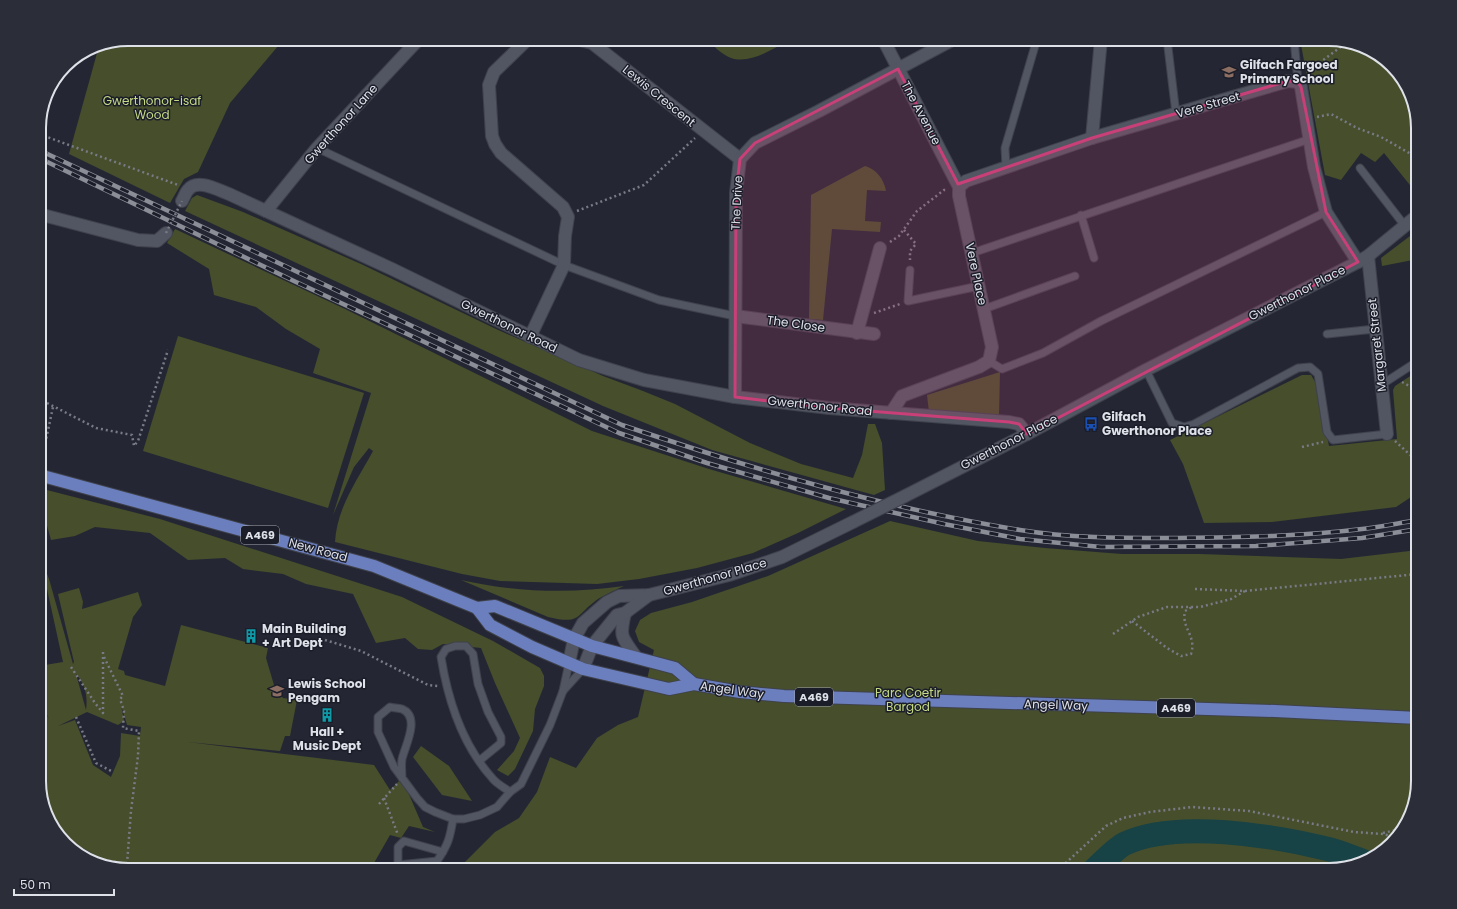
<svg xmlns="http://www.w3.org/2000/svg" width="1457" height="909" font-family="Poppins,sans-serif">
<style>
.green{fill:#464e2c;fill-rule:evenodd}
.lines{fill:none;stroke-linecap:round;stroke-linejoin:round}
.river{stroke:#174246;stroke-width:24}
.lane-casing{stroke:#3f424c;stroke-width:9}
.street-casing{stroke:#3f424c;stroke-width:14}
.secondary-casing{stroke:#3f424c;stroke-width:14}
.primary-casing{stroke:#3f424c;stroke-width:14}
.path{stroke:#787b85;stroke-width:2.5;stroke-dasharray:2 3;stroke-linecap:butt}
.lane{stroke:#525562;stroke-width:7}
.street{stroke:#525562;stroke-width:12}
.secondary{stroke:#525562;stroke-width:12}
.primary{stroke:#6b7fbf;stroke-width:12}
.rail-casing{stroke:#8b8d97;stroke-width:4.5}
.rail{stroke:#1b1e29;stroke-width:3;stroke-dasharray:9;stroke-linecap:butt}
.secondary-bridge-casing{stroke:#3f424c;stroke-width:14;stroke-linecap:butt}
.path-bridge{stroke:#787b85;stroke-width:2.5;stroke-dasharray:2 3;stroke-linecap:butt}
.secondary-bridge{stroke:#525562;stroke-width:12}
.marked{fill:#c84077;fill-opacity:0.2;stroke:#c84077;stroke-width:3;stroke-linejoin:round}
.labels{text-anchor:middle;stroke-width:3;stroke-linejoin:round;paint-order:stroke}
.shield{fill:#1b1e29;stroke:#a4a6af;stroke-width:1}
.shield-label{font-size:11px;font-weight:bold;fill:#dfe1e9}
.poi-label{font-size:12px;font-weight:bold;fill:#dfe1e9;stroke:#1b1e29;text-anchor:start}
.street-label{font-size:12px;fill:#dfe1e9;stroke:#1b1e29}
.park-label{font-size:12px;fill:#c6da86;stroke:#1b1e29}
.rim{fill:none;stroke:#dfe1e9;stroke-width:2}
</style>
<rect width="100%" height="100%" fill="#242733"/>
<g class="green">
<polygon points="128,39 284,39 230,103 198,172 184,179 170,203 69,154 99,46 97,45"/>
<path d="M706,39H792C775,47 751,65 731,58C722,55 713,45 706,39Z"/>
<polygon points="1300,39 1329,39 1374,51 1406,83 1417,121 1411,124 1418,135 1418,195 1384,153 1375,162 1361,153 1341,180 1325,175"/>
<path d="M865,166C876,169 884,179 886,191L867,190L865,221L881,222L880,232L832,229L823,320L809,319L811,195Z"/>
<polygon points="197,195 243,212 361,264 496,329 603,376 643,391 675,404 750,443 801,464 853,478 862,455 868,424 875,424 882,443 885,490 874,495 712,450 603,406 185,211 192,198"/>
<path d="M175,229L345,309L592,431L709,469L846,509L798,533L753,553L697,568L639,579L597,584L500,581L462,574L335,542C337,507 357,481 373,451L369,448L354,467L333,515L371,393L313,373L320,349L286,329L256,307L214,295L209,269L167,243Z"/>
<polygon points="1418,230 1418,259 1382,266 1381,258"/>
<polygon points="178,336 364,393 328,508 143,451"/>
<polygon points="1418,371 1418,488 1414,495 1396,507 1272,522 1204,523 1183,464 1170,440 1302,375 1311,375 1317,385 1329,446 1397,439 1393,390 1395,386"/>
<polygon points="1000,372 999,415 929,412 927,395"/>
<polygon points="39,488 160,519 402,597 493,641 540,668 544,676 544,686 535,709 533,731 515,769 508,776 497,770 514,751 520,738 495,683 481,648 443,644 432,650 418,649 405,638 376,643 353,594 306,584 283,574 243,569 225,558 188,560 150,533 95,527 75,536 51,540 44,515 39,513"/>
<polygon points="890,521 978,541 1045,548 1122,554 1200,554 1341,559 1418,550 1418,782 1406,826 1374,858 1330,870 457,870 495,832 519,818 537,792 550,757 576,768 597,738 618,725 638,717 654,650 639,642 635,631 640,620 651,613 692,602 768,576"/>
<path d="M39,553L49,579L73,664L74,662L58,594L79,588L83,602L82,609L138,592L142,605L133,617L118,669L124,671L125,675L165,686L181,625L268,648L266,658L274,685L283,698L297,700L290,736H285L280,751L188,742L374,765L390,790L402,778L423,827L435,832L409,826L401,838L390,835L370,870H154L102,859L60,835L51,826L39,787V702L49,719L39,698V666L63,662L47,589C37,581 39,565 39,553ZM76,674C85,684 88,696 86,710ZM121,705L127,725L141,727L140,736L121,733L120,756L111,777L93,765L75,720L58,726L87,712L118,725L124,721Z"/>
<path d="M461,580C514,592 570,594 624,586C615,590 606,594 598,599C575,615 582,625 548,617Z"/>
<polygon points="421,746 449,766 472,801 442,795 413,757"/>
</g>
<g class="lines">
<path class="river" d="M1094,870C1103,862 1115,849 1124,844C1175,819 1275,836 1328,849C1340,852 1352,857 1363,861"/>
<defs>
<g id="lane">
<polyline points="1167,39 1176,114"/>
<polyline points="1294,39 1298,82"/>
<polyline points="317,148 564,265 659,300 735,316"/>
<polyline points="1006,167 1005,148 1037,39"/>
<polyline points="1360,168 1405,226"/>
<polyline points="1081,215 1094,258"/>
<polyline points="972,253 1310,139"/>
<polyline points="910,270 908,301 979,286"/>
<polyline points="984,309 1075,276"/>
<polyline points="1327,334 1375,329"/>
<polyline points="989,361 1002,369 1043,353 1101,321 1326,212"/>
<polyline points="1146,370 1172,423 1184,427 1194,424 1298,368 1310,367 1318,374 1327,432 1333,440 1387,434"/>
<polyline points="1381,385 1418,361"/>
<polyline points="563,691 583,669"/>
<path d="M479,761L501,743V737L488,712L478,684L473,654L466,646H455L446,649L441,657C448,701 462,745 493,779C497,784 505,788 510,792"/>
<path d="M402,778C402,772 401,765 402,759C405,746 421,717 402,709C399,708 393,708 390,707L378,717V732L394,767L417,798L425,807L435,812L453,819H464L480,815L497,807L510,792L521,784L550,725L563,691L569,663"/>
<path d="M443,852L404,841L398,847V865L437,861C448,845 450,838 453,819"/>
</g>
<g id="street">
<polyline points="575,39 592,43 740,159"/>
<polyline points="883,39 959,187 959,196 992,347 989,361 979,367 902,396 891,413"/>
<polyline points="1092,138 1101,39"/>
<polyline points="959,187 966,181 1092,138 1288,81 1298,82 1301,87 1314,167 1326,212 1358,262"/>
<path d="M182,201C184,198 185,193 188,190C197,178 218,190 229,194L392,269L579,360L644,380L735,397L829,408L1009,422L1019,424L1027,434"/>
<polyline points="266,211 317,148 419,39"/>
<polyline points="39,214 138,240 157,241 166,233"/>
<polyline points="1368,256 1387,434"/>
<polyline points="735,316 874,334"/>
<polyline points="857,333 880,248"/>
<polyline points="530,337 564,265 565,236 568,217 563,207 501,153 495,144 492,136 489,85 494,72 526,41 531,39"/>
<polyline points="735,397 736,193 740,159 755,143 819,111 954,39"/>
</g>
<g id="secondary">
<polyline points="905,496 1027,434 1146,370 1358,262 1368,256 1418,215"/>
<path d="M625,613C619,638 622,637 636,657"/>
<polyline points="569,663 574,639 583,623 607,602 619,596 649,595 729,575 782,557 853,522"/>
<polyline points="583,669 592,646 617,615 625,613 649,595"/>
</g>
<g id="primary">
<polyline points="39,475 374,566 477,608 495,606 592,646 675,668 694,684"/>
<polyline points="477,608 490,625 532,647 583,669 669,689 694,684 740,692 784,696 1275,711 1418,718"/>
</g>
</defs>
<use href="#lane" class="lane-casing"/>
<use href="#street" class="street-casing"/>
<use href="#secondary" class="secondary-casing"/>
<use href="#primary" class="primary-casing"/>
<g class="path">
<polyline points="1305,67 1318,64 1346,43"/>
<polyline points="1317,117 1331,114 1357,128 1381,137 1411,154 1418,165"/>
<polyline points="39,134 178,185"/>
<polyline points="1412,154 1418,156"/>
<polyline points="577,211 644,185 695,138"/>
<polyline points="904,230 916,244 910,251 910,260"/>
<polyline points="890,242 899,236 917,211 944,190 947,190"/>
<polyline points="874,313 900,304"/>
<polyline points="1402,382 1418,391"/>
<polyline points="39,397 47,403 96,428 132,435 134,446 138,441 168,350"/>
<polyline points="1395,441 1418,462"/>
<polyline points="1302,447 1323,442"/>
<polyline points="41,463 53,407"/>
<polyline points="1195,589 1245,591 1418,574"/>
<path d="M1132,621L1167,648L1181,656L1191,654C1197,636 1181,628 1185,611L1192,607"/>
<polyline points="1113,634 1138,617 1167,607 1200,607 1231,599 1245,591"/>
<polyline points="325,640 361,651 428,685 438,686"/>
<polyline points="104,657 123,696 120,699 124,711 123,728 139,731 138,756 131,811 127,864"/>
<polyline points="71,667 95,703 103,713 103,652"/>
<polyline points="76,717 96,763 113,772"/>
<polyline points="384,798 398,835"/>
<polyline points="379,804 397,784"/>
<polyline points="1383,833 1404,828"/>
<polyline points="61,836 95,858 141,867 142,870"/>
<polyline points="1058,870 1106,826 1123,818 1150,812 1192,807 1249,811 1354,832 1383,834 1395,837"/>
</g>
<use href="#lane" class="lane"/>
<use href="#street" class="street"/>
<use href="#secondary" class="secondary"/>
<use href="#primary" class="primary"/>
<defs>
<g id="rail">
<path d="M39,150L622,425C752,469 884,508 1020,530C1069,538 1120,538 1170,538C1234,537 1298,537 1362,529C1380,527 1399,523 1418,520"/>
<polyline points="39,158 296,282 619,433 707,463 829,498 944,524 1020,539 1101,547 1256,546 1362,538 1418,529"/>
</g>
</defs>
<use href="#rail" class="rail-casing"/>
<use href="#rail" class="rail"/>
<defs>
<polyline id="secondary-bridge" points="853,522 905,496"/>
</defs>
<use href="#secondary-bridge" class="secondary-bridge-casing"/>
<polyline class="path-bridge" points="166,233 182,201"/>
<use href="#secondary-bridge" class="secondary-bridge"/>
</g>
<path class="marked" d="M898,69L958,184L1092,138L1288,81L1298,82L1301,87L1326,212L1358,262L1027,434L1019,424L1009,422L829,408L735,397L736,193L740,159L755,143Z"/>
<defs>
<symbol id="school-bare" viewBox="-9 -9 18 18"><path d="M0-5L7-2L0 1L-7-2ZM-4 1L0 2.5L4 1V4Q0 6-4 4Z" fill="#8d6e63" stroke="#1b1e29" stroke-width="2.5" paint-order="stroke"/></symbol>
<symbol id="bus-bare" viewBox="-9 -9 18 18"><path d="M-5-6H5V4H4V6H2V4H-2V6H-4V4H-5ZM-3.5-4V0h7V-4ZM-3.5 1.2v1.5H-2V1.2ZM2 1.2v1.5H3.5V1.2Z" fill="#1a4fb4" stroke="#1b1e29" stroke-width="2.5" paint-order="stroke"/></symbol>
<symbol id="building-bare" viewBox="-9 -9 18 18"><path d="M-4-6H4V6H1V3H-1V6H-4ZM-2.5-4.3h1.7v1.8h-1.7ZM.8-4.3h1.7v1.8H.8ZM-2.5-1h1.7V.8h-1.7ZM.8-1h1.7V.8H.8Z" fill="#0f9aa8" stroke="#1b1e29" stroke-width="2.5" paint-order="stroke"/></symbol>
</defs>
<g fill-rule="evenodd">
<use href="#school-bare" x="1219" y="62" width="20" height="20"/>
<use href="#bus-bare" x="1081" y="414" width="20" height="20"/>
<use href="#building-bare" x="241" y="626" width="20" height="20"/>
<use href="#school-bare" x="267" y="681" width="20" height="20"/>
<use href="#building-bare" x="317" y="705" width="20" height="20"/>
</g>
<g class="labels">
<g class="shield">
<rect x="241" y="526" width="38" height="18" rx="3"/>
<rect x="795" y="688" width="38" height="18" rx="3"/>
<rect x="1157" y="699" width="38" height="18" rx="3"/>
</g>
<g class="shield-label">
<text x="260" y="539">A469</text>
<text x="814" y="701">A469</text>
<text x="1176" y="712">A469</text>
</g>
<g class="poi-label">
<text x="1240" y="69">Gilfach Fargoed<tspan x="1240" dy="14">Primary School</tspan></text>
<text x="1102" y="421">Gilfach<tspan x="1102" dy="14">Gwerthonor Place</tspan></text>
<text x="262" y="633">Main Building<tspan x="262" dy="14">+ Art Dept</tspan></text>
<text x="288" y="688">Lewis School<tspan x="288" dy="14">Pengam</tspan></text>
<text x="327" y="736" text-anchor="middle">Hall +<tspan x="327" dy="14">Music Dept</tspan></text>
</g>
<g class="street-label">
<text transform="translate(659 96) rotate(39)" y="4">Lewis Crescent</text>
<text transform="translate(1208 105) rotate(-16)" y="4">Vere Street</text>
<text transform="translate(921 113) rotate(62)" y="4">The Avenue</text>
<text transform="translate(341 124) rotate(-48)" y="4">Gwerthonor Lane</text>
<text transform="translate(737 203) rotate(-87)" y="4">The Drive</text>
<text transform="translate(976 274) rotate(78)" y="4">Vere Place</text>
<text transform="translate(1297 293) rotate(-27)" y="4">Gwerthonor Place</text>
<text transform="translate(796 324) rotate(8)" y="4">The Close</text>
<text transform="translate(509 326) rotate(26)" y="4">Gwerthonor Road</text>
<text transform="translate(1377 345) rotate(-96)" y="4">Margaret Street</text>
<text transform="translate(820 406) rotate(6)" y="4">Gwerthonor Road</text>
<text transform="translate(1009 442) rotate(-27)" y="4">Gwerthonor Place</text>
<text transform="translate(318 550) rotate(15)" y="4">New Road</text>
<text transform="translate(715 577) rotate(-16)" y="4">Gwerthonor Place</text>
<text transform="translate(732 690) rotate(8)" y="4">Angel Way</text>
<text transform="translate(1056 705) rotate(2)" y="4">Angel Way</text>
</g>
<g class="park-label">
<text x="152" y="105">Gwerthonor-isaf<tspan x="152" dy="14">Wood</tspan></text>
<text x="908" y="697">Parc Coetir<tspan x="908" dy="14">Bargod</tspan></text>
</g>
</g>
<path d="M0 0H1457V909H0ZM128 46H1329A82 82 0 0 1 1411 128V781A82 82 0 0 1 1329 863H128A82 82 0 0 1 46 781V128A82 82 0 0 1 128 46Z" fill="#2b2e38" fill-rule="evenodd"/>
<path class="rim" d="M128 46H1329A82 82 0 0 1 1411 128V781A82 82 0 0 1 1329 863H128A82 82 0 0 1 46 781V128A82 82 0 0 1 128 46Z"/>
<path d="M14 889v6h100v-6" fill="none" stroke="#dfe1e9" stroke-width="2"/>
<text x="20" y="889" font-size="12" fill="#dfe1e9" stroke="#1b1e29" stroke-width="3" paint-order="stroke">50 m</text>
</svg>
